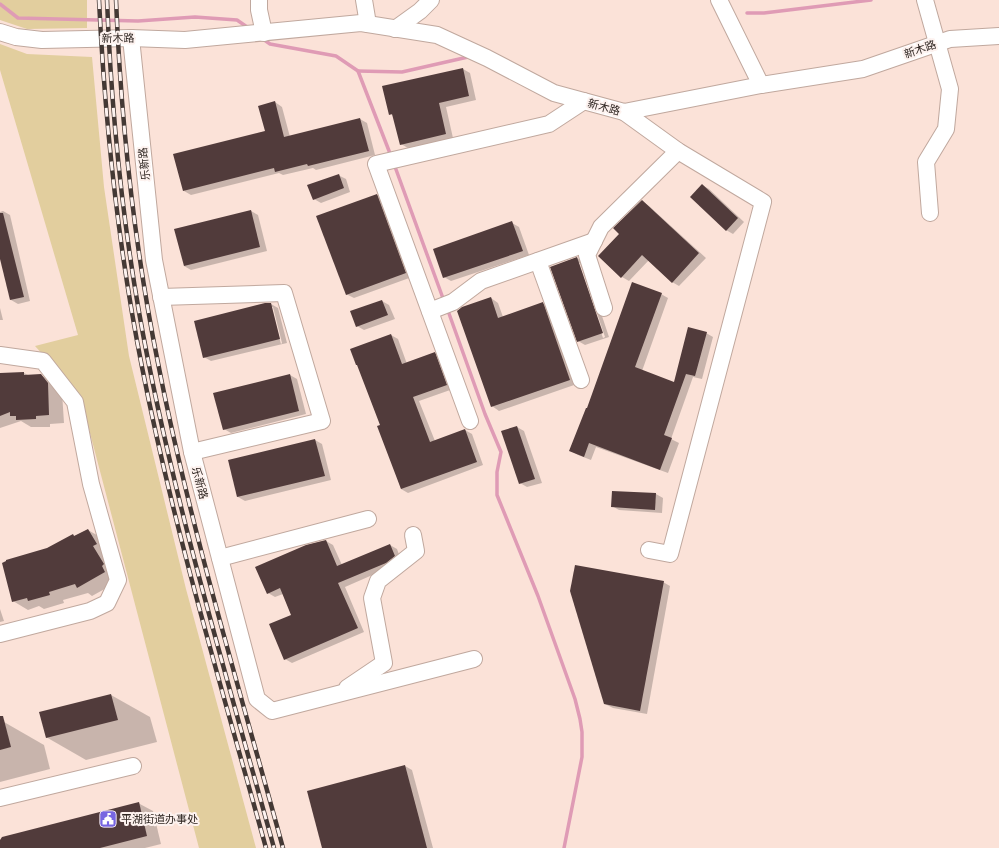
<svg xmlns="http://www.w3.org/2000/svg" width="999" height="848" font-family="Rubik,'Noto Sans SC',sans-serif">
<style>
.green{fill:#e2ce9e}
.shadow{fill:#0003;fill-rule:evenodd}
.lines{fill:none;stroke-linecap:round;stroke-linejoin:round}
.stream{stroke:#df9bb5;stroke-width:3.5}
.building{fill:#513b3b}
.minor-casing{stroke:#c0a89e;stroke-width:18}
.minor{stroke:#fff;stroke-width:16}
.rail-casing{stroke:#443935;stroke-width:4.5}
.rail{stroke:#fdf2ef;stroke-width:3;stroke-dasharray:9;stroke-linecap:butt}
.labels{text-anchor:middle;stroke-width:4;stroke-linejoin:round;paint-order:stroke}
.street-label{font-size:11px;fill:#2f2622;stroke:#fdf2ef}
.poi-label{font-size:11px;fill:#2f2622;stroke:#fdf2ef;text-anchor:start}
</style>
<rect width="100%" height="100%" fill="#fbe2d8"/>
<g class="green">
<polygon points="0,0 87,0 87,28 27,29 0,20"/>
<polygon points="0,44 27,54 92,57 104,187 129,356 186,589 256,848 199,848 80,395 35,346 78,335 0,70"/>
</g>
<g class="shadow">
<polygon points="463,69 470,73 476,100 446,107 453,138 408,148 401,144 394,116 390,114"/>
<polygon points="275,102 282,107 290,137 360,119 367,123 375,155 316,170 313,168 283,175 279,173 191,195 184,191 266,132"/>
<polygon points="338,175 346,179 350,192 321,203 314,199"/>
<polygon points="702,185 709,189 744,222 733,234 726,230"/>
<polygon points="377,195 384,200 412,277 354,298 346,294"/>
<polygon points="642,201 649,206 706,258 679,286 672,282 649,260 629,281 622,277 620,233"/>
<polygon points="3,211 10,215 30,301 18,304 11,300 0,254 0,212"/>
<polygon points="251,211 258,215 267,251 191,270 184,266"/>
<polygon points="512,223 519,227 529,255 451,281 444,277"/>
<path d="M577,258L584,262L609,337L585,345L578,341ZM578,263H580L605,337L603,338Z"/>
<polygon points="661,294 668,298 642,371 674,383 706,333 713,337 702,379 693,377 671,439 679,443 668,473 596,447 591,460 578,455 571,451 587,409"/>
<polygon points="491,298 498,303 503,317 543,304 550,308 577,384 499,411 492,406"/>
<polygon points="382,301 389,305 395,319 364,330 357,326"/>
<path d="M271,304L278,308L287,343L211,361L204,357ZM271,307H273L282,343L281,344Z"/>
<polygon points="0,308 3,320 0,320"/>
<polygon points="391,335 398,339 407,364 435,353 442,357 453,389 419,401 435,441 465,430 472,434 483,465 408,493 401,489 381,426"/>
<polygon points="24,373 28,375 41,375 56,384 62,392 64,423 50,424 50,427 31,427 21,421 0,428 0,374"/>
<polygon points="290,375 297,379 306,414 231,433 224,429"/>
<polygon points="517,427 524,431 542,483 527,487 520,483"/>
<polygon points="315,440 322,444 331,480 245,501 238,497 229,461"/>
<polygon points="613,492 656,494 663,498 662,513 619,510 612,506"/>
<polygon points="88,530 102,538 119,581 92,596 88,593 63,600 64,603 44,609 39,606 28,610 13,601 48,549 73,535 76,537"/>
<polygon points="326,541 333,545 342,565 390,545 397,549 401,560 393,566 345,587 364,632 292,663 285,659 292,616 283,594 275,597 268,593"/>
<polygon points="663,582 670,586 647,714 613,708 605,704"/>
<polygon points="0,609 4,621 0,622"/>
<polygon points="111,695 150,717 157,742 86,760 46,737"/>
<polygon points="4,722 44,745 50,769 0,782 0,723"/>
<polygon points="405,766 412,770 433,848 323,848"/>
<polygon points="138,803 153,811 161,844 145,848 0,848 0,842"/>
</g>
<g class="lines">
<g class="stream">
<polyline points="0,4 18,18 138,21 195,17 237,20 250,29"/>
<polyline points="747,13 764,13 871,0"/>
<polyline points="263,39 270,44 336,56 358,71 391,156"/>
<polyline points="358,71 402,72 468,57"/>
<polyline points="394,164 444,301"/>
<polyline points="447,308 485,414 501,452 497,472 497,495 538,596 575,699 580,719 582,732 582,757 564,848"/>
</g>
</g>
<g class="building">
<polygon points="463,68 469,96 439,103 446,134 400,145 392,114 389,115 382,86"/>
<polygon points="275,101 284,137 360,118 369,151 308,166 307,164 275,172 274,168 183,191 173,154 265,131 258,106"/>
<polygon points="339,174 344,188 313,200 307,185"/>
<polygon points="702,184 738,218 726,231 690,197"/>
<polygon points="377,194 406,273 346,295 316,216"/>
<polygon points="642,200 699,253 672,283 642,255 621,278 598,256 619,234 613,228"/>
<polygon points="251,210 260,247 184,266 174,229"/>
<polygon points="0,213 3,213 24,297 10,300 0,259"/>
<polygon points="512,221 523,251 443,278 433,249"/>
<polygon points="577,257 603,333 577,342 550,267"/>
<polygon points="632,282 662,293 635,367 674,382 688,327 707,332 695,376 686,374 664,435 672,438 660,470 589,443 584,457 569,451 586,408 587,408"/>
<polygon points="491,297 498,318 543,302 570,380 491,407 457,311 462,307"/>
<polygon points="382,300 388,315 356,327 350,311"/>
<polygon points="265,303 271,303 280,339 203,358 194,321"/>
<polygon points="391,334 402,364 435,352 447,385 413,397 430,442 465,429 477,462 401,489 377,426 380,425 357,365 356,365 350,349"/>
<polygon points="24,372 24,375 41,374 48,383 49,415 36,416 36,419 16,420 16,416 10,416 10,412 0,416 0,373"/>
<polygon points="290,374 299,411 223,430 213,393"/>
<polygon points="517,426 535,479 519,484 501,431"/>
<polygon points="315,439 325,476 237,497 228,460"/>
<polygon points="612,491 656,493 655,510 611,507"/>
<polygon points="88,529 97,544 93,546 104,564 102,566 105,572 77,588 75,584 49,592 50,595 28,601 27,598 12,602 2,563 6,561 6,560 47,548 73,534 74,536"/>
<polygon points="326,540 337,566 390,544 395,556 386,563 338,583 358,628 284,660 269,624 291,615 280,588 267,594 255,567 306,545"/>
<polygon points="575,565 664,581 640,711 604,704 570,591"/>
<polygon points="111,694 118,720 46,738 39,712"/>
<polygon points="0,716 3,716 11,747 0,750"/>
<polygon points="405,765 427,848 322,848 307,791"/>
<polygon points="139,802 147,836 100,848 0,848 0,840 2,837"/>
</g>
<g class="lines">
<defs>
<g id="minor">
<polyline points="259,0 259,10 264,33"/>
<polyline points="364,0 368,24"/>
<polyline points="719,0 761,85"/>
<polyline points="925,0 950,89 946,129 926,162 930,213"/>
<polyline points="395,29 420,11 431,0"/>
<polyline points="0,32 16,37 42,40 131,38 185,40 361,23 437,35 487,58 554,93 624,112 761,85 863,69 950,39 999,36"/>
<polyline points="131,38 154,260 192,452 257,699 272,711 474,659"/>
<polyline points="624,112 678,151 763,202 670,554 649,550"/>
<polyline points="538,261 581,380"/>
<polyline points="161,297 284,293 322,421 192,452"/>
<polyline points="604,308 587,255 601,227 678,151"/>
<polyline points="430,311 453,302 481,281 594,241"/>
<polyline points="0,355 43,361 75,402 91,484 118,580 107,603 90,611 0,634"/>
<polyline points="470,421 376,164 549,124 584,101"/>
<polyline points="220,558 368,519"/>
<polyline points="347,688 384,663 372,598 378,581 416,551 413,535"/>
<polyline points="0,798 133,766"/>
</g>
</defs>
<use href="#minor" class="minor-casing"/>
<use href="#minor" class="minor"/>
<defs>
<g id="rail">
<path d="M99,0C105,123 118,246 142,367C174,530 222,689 266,848"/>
<path d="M107,0C111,104 121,209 139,312C171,493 225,670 274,848"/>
<path d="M116,0C121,122 134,244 158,363C190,527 239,687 283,848"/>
</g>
</defs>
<use href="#rail" class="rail-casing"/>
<use href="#rail" class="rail"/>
</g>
<defs>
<symbol id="civic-square" viewBox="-11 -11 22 22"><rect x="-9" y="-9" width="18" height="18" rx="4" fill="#7766e1" stroke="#fdf2ef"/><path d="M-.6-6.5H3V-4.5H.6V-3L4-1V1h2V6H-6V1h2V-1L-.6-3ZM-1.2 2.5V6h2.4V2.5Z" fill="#fff"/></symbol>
</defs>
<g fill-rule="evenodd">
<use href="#civic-square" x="98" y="809" width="20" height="20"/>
</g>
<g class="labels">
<g class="street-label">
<text transform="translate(118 38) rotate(-1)" y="4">新木路</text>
<text transform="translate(920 49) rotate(-19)" y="4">新木路</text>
<text transform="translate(604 107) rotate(15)" y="4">新木路</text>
<text transform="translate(144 164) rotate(-96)" y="4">乐新路</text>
<text transform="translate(200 483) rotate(75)" y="4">乐新路</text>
</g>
<g class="poi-label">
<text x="121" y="823">平湖街道办事处</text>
</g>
</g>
</svg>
